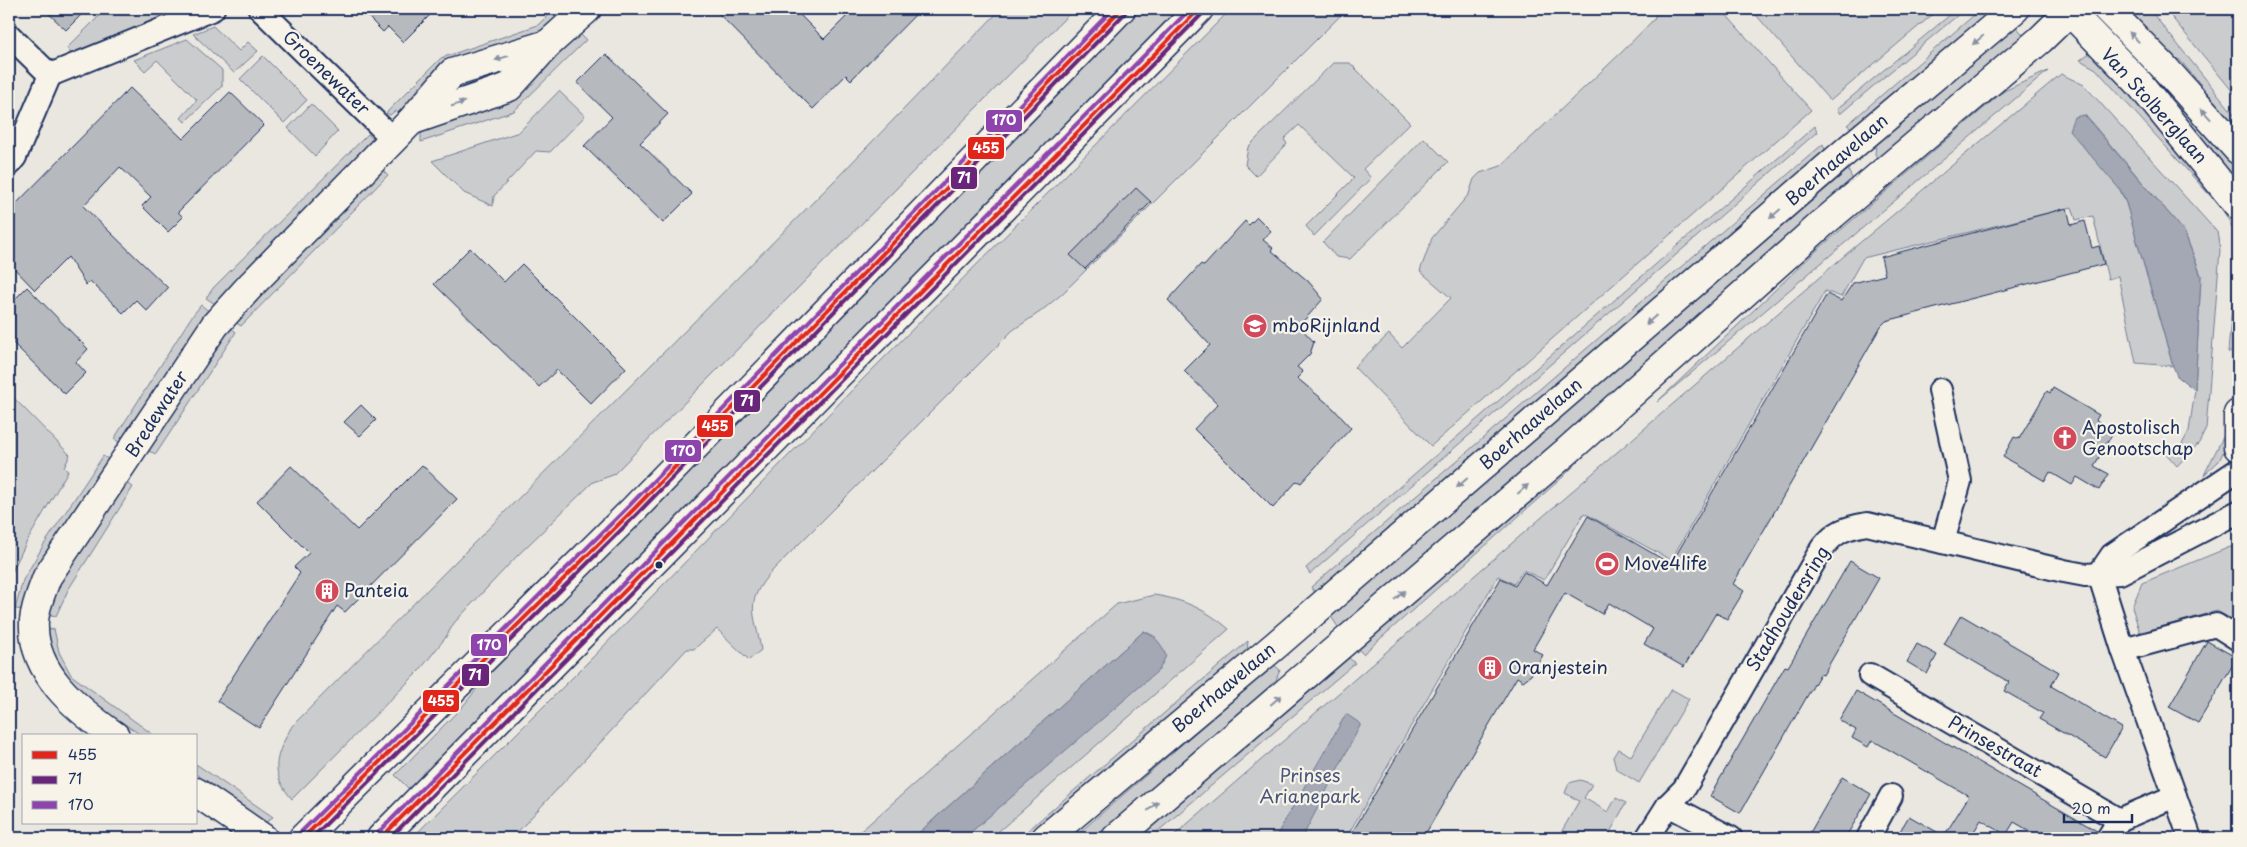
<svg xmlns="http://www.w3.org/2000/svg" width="2247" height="847" font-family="'Playpen Sans',sans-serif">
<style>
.green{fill:#cbcccd;stroke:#737e96}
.water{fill:#a3a8b4;stroke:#6d7892}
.building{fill:#b6babf;stroke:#1b2f5e}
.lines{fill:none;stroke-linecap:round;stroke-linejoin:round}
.street-casing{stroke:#1b2f5e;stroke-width:26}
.secondary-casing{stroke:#1b2f5e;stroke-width:31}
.primary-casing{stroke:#1b2f5e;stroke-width:31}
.street{stroke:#f7f3e8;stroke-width:22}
.secondary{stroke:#f7f3e8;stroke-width:28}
.primary{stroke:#f7f3e8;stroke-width:28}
.bus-1-casing{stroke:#f7f3e8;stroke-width:8}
.bus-2-casing{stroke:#f7f3e8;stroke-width:8}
.bus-3-casing{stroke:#f7f3e8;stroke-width:8}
.bus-1{stroke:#e1251b;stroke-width:4}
.bus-2{stroke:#68257a;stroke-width:4}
.bus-3{stroke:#8e44ad;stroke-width:4}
.oneway{fill:#8991a3}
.bus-dot{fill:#1b2f5e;stroke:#f7f3e8;stroke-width:2}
.labels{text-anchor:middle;stroke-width:4.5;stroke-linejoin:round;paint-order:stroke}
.street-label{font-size:18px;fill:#1b2f5e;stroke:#f7f3e8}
.poi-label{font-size:18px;fill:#1b2f5e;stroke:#f7f3e8;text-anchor:start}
.park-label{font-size:18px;fill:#47567a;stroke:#f7f3e8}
.line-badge{stroke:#f7f3e8;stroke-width:2}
.badge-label{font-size:14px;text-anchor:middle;font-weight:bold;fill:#fff}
</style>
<rect width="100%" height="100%" fill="#eae7e0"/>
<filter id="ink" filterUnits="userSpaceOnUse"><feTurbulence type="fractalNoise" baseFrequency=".02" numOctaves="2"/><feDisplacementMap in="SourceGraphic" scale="10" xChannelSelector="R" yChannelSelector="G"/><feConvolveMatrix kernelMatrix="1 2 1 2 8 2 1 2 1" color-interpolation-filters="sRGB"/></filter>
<g filter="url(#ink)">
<g class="green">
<polygon points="106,9 180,9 71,54 67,48"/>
<polygon points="554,9 570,9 542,38 400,115 395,111 390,115 386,113 441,58 538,25"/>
<path d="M1001,9H1074L613,475L593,482L517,556L454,623L446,637L419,671L292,799C268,771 276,755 292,726L834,181Z"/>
<polygon points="1140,9 1179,9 411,791 395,775 463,706 499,661"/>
<path d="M1231,9H1347L1062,294L1040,312L1013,330L772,571C743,604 755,612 761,650L749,660L717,629L694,649H687L512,838H412L593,657L858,384Z"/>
<polygon points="1655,9 1721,9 1811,110 1431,446 1354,367 1389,334 1402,348 1451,298 1420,271 1432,238 1469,194 1474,179 1480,173 1501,166 1622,52 1654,19 1656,14"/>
<polygon points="1751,9 1939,9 1830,101"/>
<polygon points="1957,9 1965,9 1840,114 1837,109"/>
<polygon points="1981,9 1998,9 1854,129 1847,125"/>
<polygon points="2132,9 2149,9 2238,119 2238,129 2180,60 2161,53 2128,14"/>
<polygon points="2165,9 2238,9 2238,98"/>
<polygon points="2014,24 2025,37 1878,159 1875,154 1876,145"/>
<polygon points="213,26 239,51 248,42 258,51 234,73 193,34"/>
<polygon points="2116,29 2238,163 2238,178 2236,180 2108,34"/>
<polygon points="579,33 586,40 514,111 421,142 421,127 520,92"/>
<polygon points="187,39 222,70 222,86 185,122 181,118 197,100 157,60 145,71 134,60"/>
<polygon points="2095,49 2218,196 2213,199 2096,69 2080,60"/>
<polygon points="263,56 307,100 284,123 240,79"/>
<polygon points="525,61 508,80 441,100 461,80"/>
<polygon points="1333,63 1350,63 1410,123 1363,169 1371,178 1314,236 1306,226 1354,178 1299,125 1284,139 1287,144 1256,176 1245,165 1248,147"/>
<polygon points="2048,71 1657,402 1815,252 2004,91"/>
<polygon points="2061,74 2084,85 2217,232 2220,250 2206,429 2199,443 2177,466 2162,449 2179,450 2189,431 2195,390 2201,275 2184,231 2085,115 2126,203 2173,366 2136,363 2118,276 2108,279 2093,216 2076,220 2072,207 1863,258 1841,297 1825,291 1671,560 1584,513 1544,580 1523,570 1514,584 1498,576 1346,838 1171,838 1844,256"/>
<polygon points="559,91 585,116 550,152 536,151 494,196 493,206 464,193 432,161 519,132"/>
<polygon points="311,104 338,131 315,156 288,128"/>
<polygon points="1815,126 1817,132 1310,574 1306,568"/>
<polygon points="368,134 375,141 218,306 206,298 214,287"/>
<polygon points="1424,138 1448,162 1350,259 1336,257 1323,242"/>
<polygon points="1823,144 1826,153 1316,594 1311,587"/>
<polygon points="381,168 388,175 241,326 232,320"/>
<polygon points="1848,170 1856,186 1340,630 1330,615"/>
<path d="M2226,206L2238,227V258H2236C2237,237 2233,225 2221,208Z"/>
<polygon points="2235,272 2238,272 2236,352 2228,352"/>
<polygon points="201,305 211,313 124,445 114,439 190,319"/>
<polygon points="228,325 236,332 156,454 146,450"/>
<polygon points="9,393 70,455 64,468 68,471 26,543 9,578"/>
<polygon points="2225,423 2229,440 2219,461 2204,475 2224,435"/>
<polygon points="1592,447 1564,476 1363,654 1358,649"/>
<polygon points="103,456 113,462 28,610 15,609 23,580 43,546"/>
<polygon points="126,483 133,487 68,590 56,616 47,614 57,587"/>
<polygon points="2230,547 2238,550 2238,623 2217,611 2140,633 2132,607 2142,583"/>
<path d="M1154,595C1183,599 1207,610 1229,629L991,838H964L990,815L1156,637L1144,631L913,838H853L1117,604Z"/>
<path d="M54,629L59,652L71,675L155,736H142C119,719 74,694 60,671C53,658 51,644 48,630Z"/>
<polygon points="1248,641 1247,652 1032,838 1019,838"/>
<polygon points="1349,658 1355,663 1150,838 1139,838"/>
<polygon points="1274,665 1280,670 1272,690 1100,838 1073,838"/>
<polygon points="1671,689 1689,699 1639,783 1616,769 1613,757 1618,749 1631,756"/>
<polygon points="196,764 273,817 265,823 196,774"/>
<polygon points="1580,780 1592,784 1584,798 1608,812 1616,798 1626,803 1607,838 1558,838 1579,801 1565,793 1569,783"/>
</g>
<g class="water">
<polygon points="2084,115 2184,231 2201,276 2195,390 2177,376 2173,366 2126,203 2121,191 2069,130 2074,117"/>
<path d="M1144,631C1157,638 1161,643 1166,656L1159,670L964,838H913Z"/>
<polygon points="1346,714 1361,724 1302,838 1275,838"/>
</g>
<g class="building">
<polygon points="44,9 87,9 66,30"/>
<polygon points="360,9 436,9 403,42 388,27 383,32"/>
<polygon points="714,9 794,9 824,39 846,17 846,9 921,9 851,80 846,75 813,109"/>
<polygon points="606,54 668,114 640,143 692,194 663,223 584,146 612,117 577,83"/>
<polygon points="130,88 183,139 230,92 264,125 178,212 183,217 168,232 142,206 151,197 120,167 83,206 168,288 147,311 136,300 123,313 90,281 86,285 68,257 35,290 9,263 9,211"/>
<polygon points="1136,188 1151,202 1085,269 1070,255"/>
<polygon points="2067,208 2071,225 2085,221 2092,248 2099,246 2104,264 1886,321 1881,326 1733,584 1744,591 1727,619 1716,613 1684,667 1644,644 1653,629 1609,603 1602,614 1565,593 1533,649 1543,655 1531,675 1523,681 1517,677 1423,838 1349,838 1501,578 1515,586 1524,572 1547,585 1588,516 1671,564 1827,294 1841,301 1853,283 1885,275 1881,257"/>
<polygon points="1257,217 1271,231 1263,240 1273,248 1271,250 1308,281 1323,299 1299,326 1314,342 1310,354 1297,367 1303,372 1297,378 1333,408 1351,428 1301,483 1297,481 1273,508 1194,429 1218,404 1184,371 1210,345 1168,300 1201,264 1204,266 1245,221 1249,225"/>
<polygon points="470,248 504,282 522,264 626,368 591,404 557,370 539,387 434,284"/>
<polygon points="27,287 88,349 76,362 86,373 65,394 9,339 9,305"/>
<polygon points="2053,388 2099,415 2096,420 2114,431 2094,466 2109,474 2099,490 2077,477 2072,485 2050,472 2045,481 2003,457 2014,437 2019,439 2047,391 2050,393"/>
<polygon points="361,405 376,420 360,436 344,422"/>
<polygon points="422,465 457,499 345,612 337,606 259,728 217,701 300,573 294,567 309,553 257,501 291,466 357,530"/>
<polygon points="1850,561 1879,578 1823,675 1820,674 1740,813 1710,796 1785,666 1788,667"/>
<polygon points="1961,615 2059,672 2051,686 2122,728 2105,757 2039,719 2043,713 2004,691 2009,682 1944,644"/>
<polygon points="2207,641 2237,658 2198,723 2169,707"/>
<polygon points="1917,644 1937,655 1927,674 1907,662"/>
<polygon points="1856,691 2097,831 2095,838 2042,838 2014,822 2006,835 1981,820 1970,838 1896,838 1909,816 1944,836 1969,796 1872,740 1868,747 1852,738 1856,730 1839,720"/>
<polygon points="1842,777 1871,794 1859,815 1845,838 1807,838"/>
</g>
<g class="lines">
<defs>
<g id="street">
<polyline points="260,9 392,138"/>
<polyline points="9,35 50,75 213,9"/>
<polyline points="9,164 15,157 50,75"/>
<polyline points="1940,390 1960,481 1943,542"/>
<polyline points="2099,574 2123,650 2190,838"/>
<polyline points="2099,574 2112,555 2238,470"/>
<polyline points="2123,650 2216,625 2238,639"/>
<polyline points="1870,675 2119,820 2175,796"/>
<polyline points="1668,805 1731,838"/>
<path d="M1647,838L1668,805L1684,789L1822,548C1836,531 1845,528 1867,524L2064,571L2085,575L2120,573L2238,512"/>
<polyline points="1868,838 1891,796"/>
<polyline points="2108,838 2119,820"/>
</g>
<g id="secondary">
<polyline points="2067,9 2138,82 2238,205"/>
<polyline points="2107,9 2162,65 2238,150"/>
<polyline points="413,120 509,87 548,44 587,9"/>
<polyline points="2238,414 2238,447"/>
<path d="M115,736C77,709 31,673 34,621C35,606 42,591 47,577L215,325L252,284L412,120L452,73L548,44"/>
<polyline points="196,792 263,838"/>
<polyline points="1046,838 1276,645 1852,146 2015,9"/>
<polyline points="1116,838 1566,452 1823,223 2040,40 2072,9"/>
</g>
<g id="primary">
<polyline points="303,838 634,509 1121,9"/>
<polyline points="381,838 1199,9"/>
</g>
</defs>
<use href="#street" class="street-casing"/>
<use href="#secondary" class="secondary-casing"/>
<use href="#primary" class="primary-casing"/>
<use href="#street" class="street"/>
<use href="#secondary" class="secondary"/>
<use href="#primary" class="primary"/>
<defs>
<g id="bus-1">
<polyline points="303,838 634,509 1121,9"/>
<polyline points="381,838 1199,9"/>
</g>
<g id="bus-2">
<polyline points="312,838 638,513 1125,13"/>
<polyline points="390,838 1203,13"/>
</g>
<g id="bus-3">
<polyline points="299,834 630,505 1113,9"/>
<polyline points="377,834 1190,9"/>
</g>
</defs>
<use href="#bus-1" class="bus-1-casing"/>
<use href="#bus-2" class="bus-2-casing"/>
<use href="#bus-3" class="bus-3-casing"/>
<use href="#bus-1" class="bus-1"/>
<use href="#bus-2" class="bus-2"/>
<use href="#bus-3" class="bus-3"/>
</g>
<defs><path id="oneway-solid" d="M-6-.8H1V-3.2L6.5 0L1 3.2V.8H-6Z" transform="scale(1.25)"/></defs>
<g class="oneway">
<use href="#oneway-solid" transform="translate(2134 37) rotate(-134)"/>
<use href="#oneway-solid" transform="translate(1978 40) rotate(140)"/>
<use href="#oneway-solid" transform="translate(502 58) rotate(163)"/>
<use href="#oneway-solid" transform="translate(458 104) rotate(-19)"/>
<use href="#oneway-solid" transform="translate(2206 114) rotate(-132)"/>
<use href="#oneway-solid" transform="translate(1775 214) rotate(139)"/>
<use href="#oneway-solid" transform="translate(1651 320) rotate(139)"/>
<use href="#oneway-solid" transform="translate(1462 483) rotate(139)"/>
<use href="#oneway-solid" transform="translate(1523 489) rotate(-41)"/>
<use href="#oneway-solid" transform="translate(1400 595) rotate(-41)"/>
<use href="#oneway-solid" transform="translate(1276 700) rotate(-41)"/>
<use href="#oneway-solid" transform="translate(1153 806) rotate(-41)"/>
</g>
</g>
<defs>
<symbol id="university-disc" viewBox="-11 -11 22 22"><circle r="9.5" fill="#d1495b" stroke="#f7f3e8"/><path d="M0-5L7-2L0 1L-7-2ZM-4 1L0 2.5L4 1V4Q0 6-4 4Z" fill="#fff"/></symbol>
<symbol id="church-disc" viewBox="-11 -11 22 22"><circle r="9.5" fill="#d1495b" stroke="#f7f3e8"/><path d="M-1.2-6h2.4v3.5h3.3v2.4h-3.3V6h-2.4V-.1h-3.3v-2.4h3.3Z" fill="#fff"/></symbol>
<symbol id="stadium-disc" viewBox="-11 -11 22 22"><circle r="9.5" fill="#d1495b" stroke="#f7f3e8"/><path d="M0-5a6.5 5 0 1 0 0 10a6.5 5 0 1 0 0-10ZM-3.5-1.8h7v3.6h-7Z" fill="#fff"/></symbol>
<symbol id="building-disc" viewBox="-11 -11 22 22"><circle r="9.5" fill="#d1495b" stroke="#f7f3e8"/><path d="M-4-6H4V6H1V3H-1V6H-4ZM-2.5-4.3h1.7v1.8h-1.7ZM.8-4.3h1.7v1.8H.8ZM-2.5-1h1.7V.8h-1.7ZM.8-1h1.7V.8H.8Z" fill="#fff"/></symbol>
</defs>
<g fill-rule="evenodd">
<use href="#university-disc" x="1241" y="312" width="28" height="28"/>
<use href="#church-disc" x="2051" y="424" width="28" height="28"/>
<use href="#stadium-disc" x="1593" y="550" width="28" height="28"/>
<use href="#building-disc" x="313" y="577" width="28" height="28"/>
<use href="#building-disc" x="1476" y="654" width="28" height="28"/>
</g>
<circle class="bus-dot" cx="659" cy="565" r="4.5"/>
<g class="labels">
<g class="street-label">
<text transform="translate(326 73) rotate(44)" y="6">Groenewater</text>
<text transform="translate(2154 106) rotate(48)" y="6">Van Stolberglaan</text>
<text transform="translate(1837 160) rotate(-41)" y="6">Boerhaavelaan</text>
<text transform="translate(157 414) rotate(-57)" y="6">Bredewater</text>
<text transform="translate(1531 424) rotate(-41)" y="6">Boerhaavelaan</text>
<text transform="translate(1788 609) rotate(-59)" y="6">Stadhoudersring</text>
<text transform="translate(1224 688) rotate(-40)" y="6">Boerhaavelaan</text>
<text transform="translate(1995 747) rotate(30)" y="6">Prinsestraat</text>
</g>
<g class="poi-label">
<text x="1272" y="332">mboRijnland</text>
<text x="2082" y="434">Apostolisch<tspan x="2082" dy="21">Genootschap</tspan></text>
<text x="1624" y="570">Move4life</text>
<text x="344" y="597">Panteia</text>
<text x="1508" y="674">Oranjestein</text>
</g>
<g class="park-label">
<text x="1310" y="782">Prinses<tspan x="1310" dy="21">Arianepark</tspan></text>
</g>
</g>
<g class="line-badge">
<rect x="985" y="109" width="38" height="24" rx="5" fill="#8e44ad"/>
<rect x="967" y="136" width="38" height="24" rx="5" fill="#e1251b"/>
<rect x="950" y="166" width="28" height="24" rx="5" fill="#68257a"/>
<rect x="733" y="389" width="28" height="24" rx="5" fill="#68257a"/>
<rect x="696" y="414" width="38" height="24" rx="5" fill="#e1251b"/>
<rect x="664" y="439" width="38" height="24" rx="5" fill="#8e44ad"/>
<rect x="470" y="633" width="38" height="24" rx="5" fill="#8e44ad"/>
<rect x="461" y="663" width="29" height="24" rx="5" fill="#68257a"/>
<rect x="422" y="689" width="38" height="24" rx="5" fill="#e1251b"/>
</g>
<g class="badge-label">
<text x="1004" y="125">170</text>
<text x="986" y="153">455</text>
<text x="964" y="183">71</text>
<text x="747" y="406">71</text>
<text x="715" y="431">455</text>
<text x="683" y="456">170</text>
<text x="489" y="650">170</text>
<text x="475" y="680">71</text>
<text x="441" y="706">455</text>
</g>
<rect width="2247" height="847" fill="none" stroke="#f7f3e8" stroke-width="30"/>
<rect x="15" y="15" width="2217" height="817" fill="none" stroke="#1b2f5e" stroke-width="2" filter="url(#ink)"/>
<rect x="22" y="734" width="175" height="90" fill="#f7f3e8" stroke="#9fa5b1"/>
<rect x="32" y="751" width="25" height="8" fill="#e1251b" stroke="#9fa5b1"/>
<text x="68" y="760" font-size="15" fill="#1b2f5e">455</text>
<rect x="32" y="776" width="25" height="8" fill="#68257a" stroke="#9fa5b1"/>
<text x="68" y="784" font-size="15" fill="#1b2f5e">71</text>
<rect x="32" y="801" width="25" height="8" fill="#8e44ad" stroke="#9fa5b1"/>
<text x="68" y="810" font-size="15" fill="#1b2f5e">170</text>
<path d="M2064 814v8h68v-8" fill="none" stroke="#1b2f5e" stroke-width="2.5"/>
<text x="2072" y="814" font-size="15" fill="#1b2f5e" stroke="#f7f3e8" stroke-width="4" paint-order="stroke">20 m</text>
</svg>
